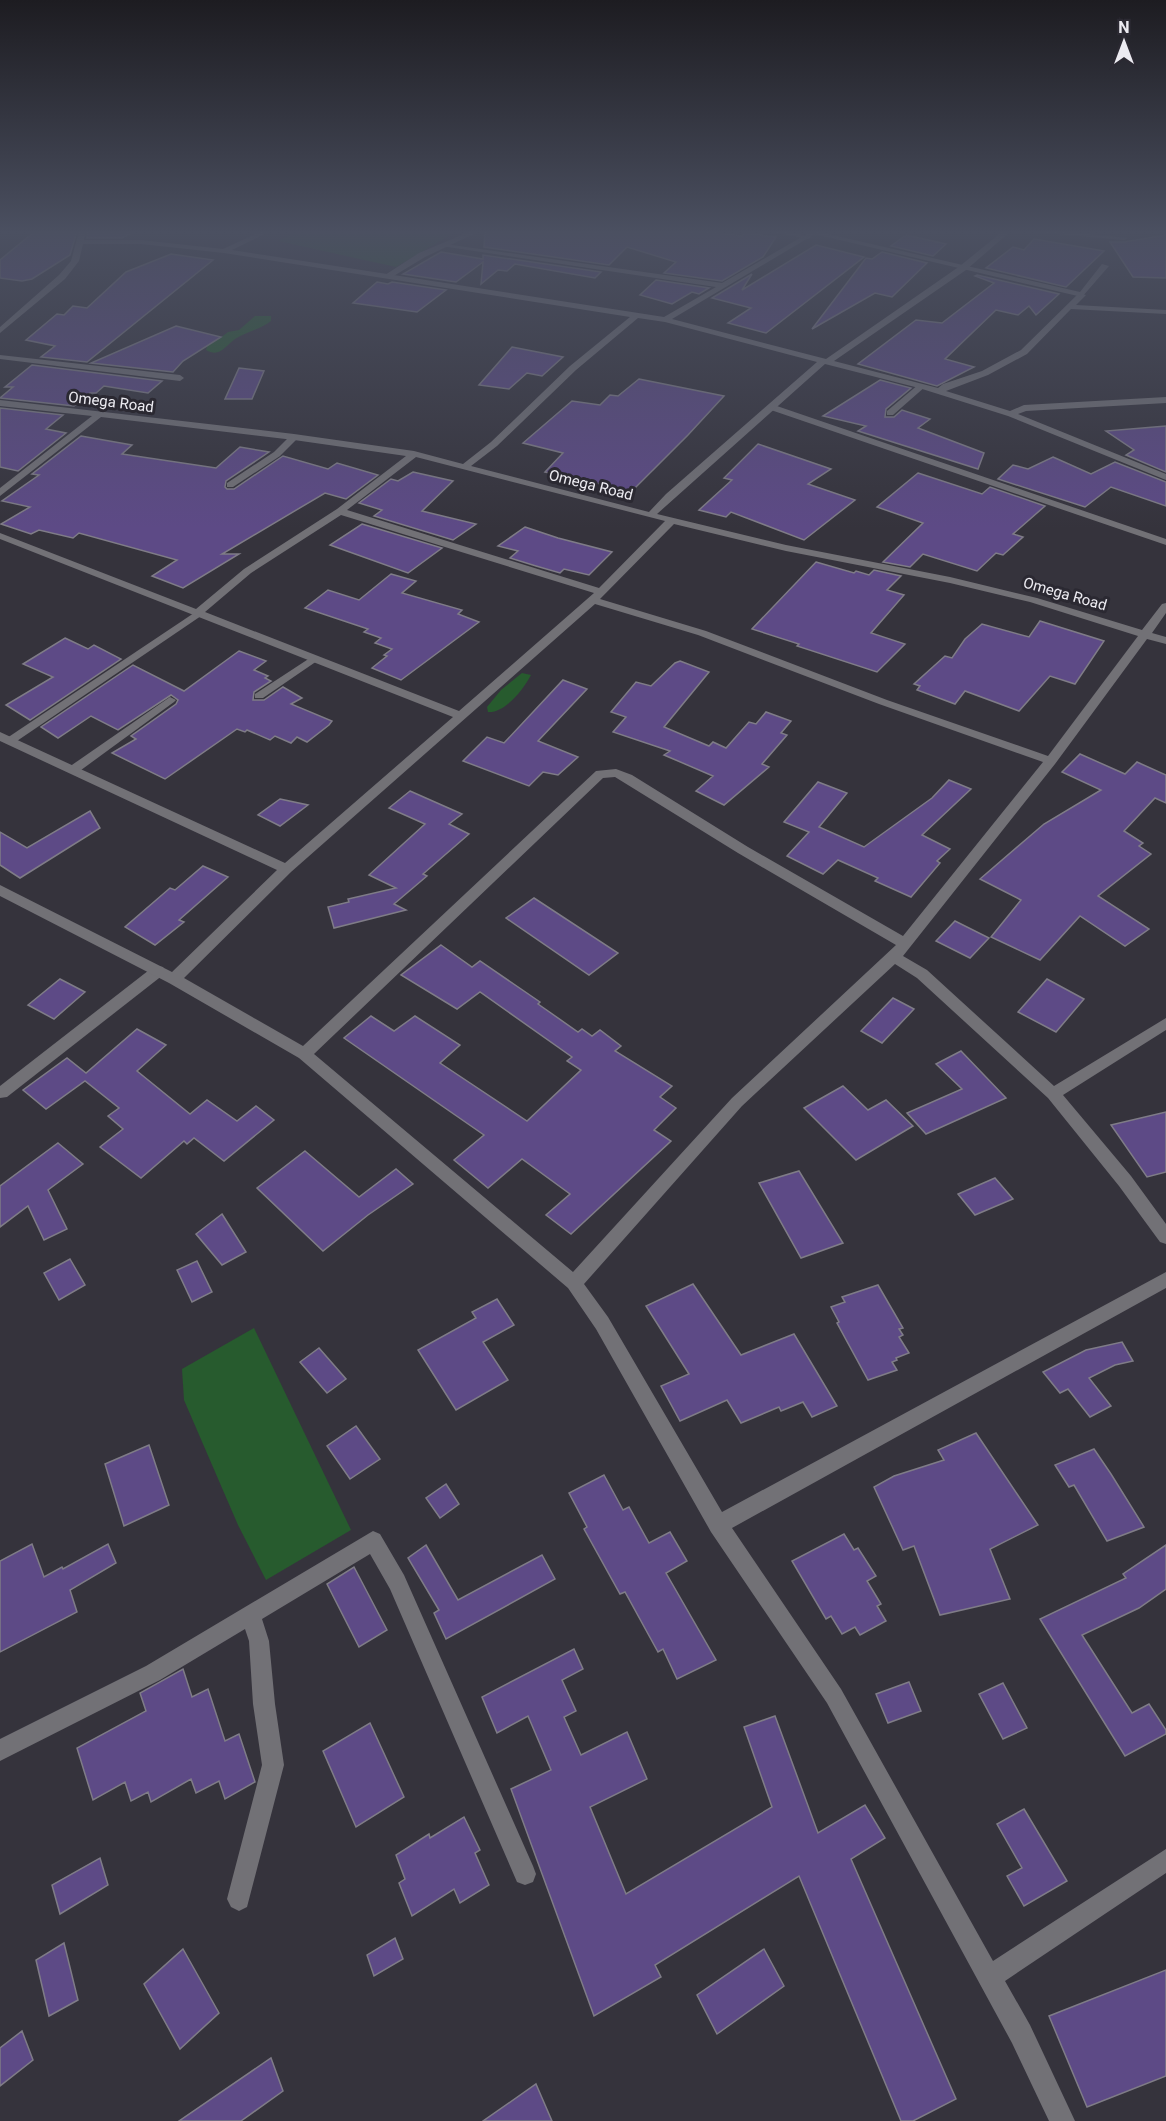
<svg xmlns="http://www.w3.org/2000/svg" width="1166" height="2121" font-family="Roboto,sans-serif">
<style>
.green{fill:#275b2e}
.building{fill:#5d4a86;stroke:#7f7c87;stroke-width:1.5}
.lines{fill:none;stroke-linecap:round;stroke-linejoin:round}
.service{fill:#727176;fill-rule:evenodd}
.minor{fill:#727176;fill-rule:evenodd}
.tertiary{fill:#727176;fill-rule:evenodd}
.labels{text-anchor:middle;stroke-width:6;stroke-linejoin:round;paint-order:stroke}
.far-street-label{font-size:15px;fill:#ecebf1;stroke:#2b2932}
</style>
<rect width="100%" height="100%" fill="#35333c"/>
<g class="green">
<polygon points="297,231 457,231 396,267 278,241"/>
<path d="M255,316H271V321C261,329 246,332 235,339C225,346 220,358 206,350L208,343L216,341L228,332L239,330Z"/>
<path d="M522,673L531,675C523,690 505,713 488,712L487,707L501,690Z"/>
<polygon points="254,1328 351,1530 266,1580 238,1525 184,1400 182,1369"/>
</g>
<g class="building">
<polygon points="35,231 77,231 70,255 32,279 22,281 0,278 0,260"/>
<polygon points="88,231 135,231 122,238 87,238"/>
<polygon points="485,231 701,231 742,236 745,233 776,237 763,257 722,281 664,273 676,262 627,247 609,265 484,247"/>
<polygon points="906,235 946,244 933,256 891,246"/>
<polygon points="1166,235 1166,278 1133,277 1110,242 1124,242"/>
<polygon points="1034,239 1104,251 1066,287 986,268 1013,247 1024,250"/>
<polygon points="816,245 864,257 766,333 728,323 751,308 712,298 752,274 742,290"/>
<polygon points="441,252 483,259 483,255 601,272 595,278 515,264 507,271 498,270 481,284 483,262 456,282 403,274"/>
<polygon points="882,252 927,263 892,297 875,293 812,329 866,258 872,259"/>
<polygon points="171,254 213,260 87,362 41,357 55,346 26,340 57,314 64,315 73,306 87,308 126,272"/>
<polygon points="977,275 1059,294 1036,315 1029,306 1018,315 996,310 945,359 974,367 937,386 858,364 916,320 942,323 994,283 975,276"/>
<polygon points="656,280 709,288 699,294 692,292 672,304 640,295"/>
<polygon points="377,282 388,284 392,282 446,290 417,312 353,303"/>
<polygon points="176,326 221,337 183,361 173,372 91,363"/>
<polygon points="512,347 563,357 542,376 527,373 509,389 479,385"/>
<polygon points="32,365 162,381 148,393 104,386 96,393 90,393 74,406 0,398 13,387 5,387"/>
<polygon points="239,368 264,371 252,399 225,399"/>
<polygon points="639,379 724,396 688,435 632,491 545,472 563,453 523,443 572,401 600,405 610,395 618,396"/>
<polygon points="880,380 911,388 886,409 885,417 894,417 902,410 930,419 918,428 984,453 978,469 858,431 866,426 823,416"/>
<polygon points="0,408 63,415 46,429 66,433 18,471 0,467"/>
<polygon points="1166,426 1166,472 1126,455 1134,450 1106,431"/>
<polygon points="81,436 132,445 122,454 216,468 240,447 269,452 226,481 225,487 227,489 234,489 283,456 328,469 337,463 378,475 346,499 325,493 222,554 239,554 183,588 152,576 177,560 79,533 73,538 39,530 31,534 1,524 30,507 2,501 39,475 32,474"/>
<polygon points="758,444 831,469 808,484 855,500 804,540 731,512 726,517 699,510 732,480 724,478"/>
<polygon points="1053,457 1091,474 1115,462 1166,482 1166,506 1111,487 1085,507 998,479 1013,465 1028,469"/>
<polygon points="413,472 453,481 422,511 476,524 453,540 374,516 382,510 359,503 391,479 398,481"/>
<polygon points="918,473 982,494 990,487 1045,506 1013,534 1023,537 1003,555 996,553 977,571 923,554 910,567 883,562 923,523 877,507"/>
<polygon points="362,524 442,548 408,573 330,545"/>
<polygon points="525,527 558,538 612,552 589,575 564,569 560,573 536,566 510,558 518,551 498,546"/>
<polygon points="816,562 854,573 856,571 869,575 874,570 901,576 887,590 904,595 871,633 905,644 877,672 797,646 799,644 752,629"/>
<polygon points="391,574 416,581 402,593 462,610 458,614 479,622 401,680 372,668 387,656 384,655 392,649 375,643 381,638 364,632 368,629 305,608 328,590 359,600"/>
<polygon points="1040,621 1104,641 1075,684 1050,676 1019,711 965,691 955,704 917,690 920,686 914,684 945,656 952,658 965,639 982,624 1029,637"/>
<polygon points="65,638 88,649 94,645 121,659 30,720 6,705 53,677 23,664"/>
<polygon points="239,651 266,661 254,670 268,676 265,678 271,681 254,692 253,700 264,700 283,687 302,698 291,704 332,721 329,725 307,742 297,737 291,743 275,736 270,740 247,730 245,732 237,729 165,779 112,753 136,739 131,736 176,704 178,700 171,695 118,730 91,716 58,738 41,727 133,665 184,691"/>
<polygon points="680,661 709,672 664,727 709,746 713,742 726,748 749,722 756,724 766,712 791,721 781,733 787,735 762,764 769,767 724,805 696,791 713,776 664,755 670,751 613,732 626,717 611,712 636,682 651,686 675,663"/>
<polygon points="563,680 587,689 538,741 578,757 558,775 543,772 529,786 463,761 487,737 504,743"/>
<polygon points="1080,754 1125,774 1137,762 1166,775 1166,803 1155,798 1124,831 1143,843 1139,846 1151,854 1098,896 1149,929 1125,946 1080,916 1040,960 991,937 1021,900 980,879 1044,824 1101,790 1062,772"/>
<polygon points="949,780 971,789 922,835 950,849 937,861 940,863 911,897 875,881 878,878 838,860 823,874 787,856 809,832 784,822 818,782 847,793 819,827 864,847 932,798"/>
<polygon points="410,791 462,814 449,824 469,834 423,874 427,876 394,904 406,910 334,928 328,907 349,902 348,899 396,888 369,875 425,824 389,808"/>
<polygon points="280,799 308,805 280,826 258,815"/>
<polygon points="90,811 100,828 20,878 0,865 0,832 27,848"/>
<polygon points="203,866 228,877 179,920 184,922 155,945 125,927 170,888 175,890"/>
<polygon points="534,898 618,953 589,975 506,918"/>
<polygon points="955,921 989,938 970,958 936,941"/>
<polygon points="441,945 472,967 480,961 540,1002 538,1004 578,1032 582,1029 592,1036 600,1030 621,1046 615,1051 672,1086 660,1097 676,1108 654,1130 671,1141 571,1234 546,1215 570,1194 522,1159 488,1188 454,1160 484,1135 344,1038 371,1016 394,1031 415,1016 460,1045 440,1063 527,1121 581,1070 567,1061 572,1057 480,992 457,1009 401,975"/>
<polygon points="60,979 85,992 54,1019 28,1005"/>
<polygon points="1047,979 1084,999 1056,1032 1018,1012"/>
<polygon points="893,998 914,1009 882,1043 861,1031"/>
<polygon points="137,1029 166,1045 137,1071 190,1114 207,1100 237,1121 256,1106 274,1120 224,1161 194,1138 187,1144 184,1141 141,1178 100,1147 123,1129 108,1116 119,1108 85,1081 46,1109 23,1090 67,1058 86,1073"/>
<polygon points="961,1051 1006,1098 926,1134 907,1113 962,1089 936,1064"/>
<polygon points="843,1086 868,1110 886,1100 913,1126 856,1160 804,1108"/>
<polygon points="1166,1112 1166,1172 1147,1177 1111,1125"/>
<polygon points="58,1143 83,1164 48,1190 67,1229 44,1240 28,1206 0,1227 0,1186"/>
<polygon points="305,1151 359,1197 396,1169 413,1184 368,1215 323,1251 257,1188"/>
<polygon points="799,1171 843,1243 801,1258 759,1183"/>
<polygon points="995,1178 1013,1199 975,1215 958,1194"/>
<polygon points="222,1214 246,1252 222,1265 196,1234"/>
<polygon points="70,1259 85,1285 59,1300 44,1273"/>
<polygon points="197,1261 212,1292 192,1302 177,1270"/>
<polygon points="693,1284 741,1355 794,1334 837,1406 812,1417 803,1402 781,1411 779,1407 741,1423 727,1400 680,1421 661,1386 689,1374 646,1306"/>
<polygon points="878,1285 903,1328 899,1329 903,1335 899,1337 909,1353 896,1358 897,1360 892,1362 897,1370 868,1380 837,1323 839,1322 831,1307 845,1302 842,1297"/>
<polygon points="497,1299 514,1325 483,1342 508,1380 456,1410 418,1350 476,1318 472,1312"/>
<polygon points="1122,1342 1133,1361 1115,1365 1089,1378 1111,1406 1090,1417 1068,1389 1060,1393 1043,1372 1086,1350"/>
<polygon points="319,1348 346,1379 327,1393 300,1362"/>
<polygon points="356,1426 380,1459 350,1479 327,1446"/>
<polygon points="976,1433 1038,1525 990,1549 1010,1599 940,1615 914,1546 903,1550 874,1487 894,1476 944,1460 938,1450"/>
<polygon points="149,1445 169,1505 124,1526 105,1464"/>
<polygon points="1094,1449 1111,1474 1144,1527 1107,1541 1074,1485 1069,1487 1055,1465"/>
<polygon points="604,1475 623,1510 629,1507 649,1543 670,1532 687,1561 666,1573 716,1660 677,1679 663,1649 658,1652 625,1592 620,1594 584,1529 587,1527 569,1493"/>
<polygon points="446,1484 459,1504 440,1518 426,1498"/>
<polygon points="844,1534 854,1550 858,1548 876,1576 867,1581 881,1604 877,1606 886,1621 860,1635 855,1627 842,1634 831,1616 826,1619 792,1561"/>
<polygon points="32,1544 44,1577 62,1567 63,1569 108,1544 116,1563 70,1590 77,1612 0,1652 0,1561"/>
<polygon points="426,1545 458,1600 542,1555 555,1579 446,1639 434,1613 439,1610 408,1558"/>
<polygon points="1166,1545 1166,1589 1139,1608 1082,1635 1132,1713 1149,1704 1166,1730 1166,1734 1125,1756 1040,1619 1126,1578 1123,1574"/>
<polygon points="354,1567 387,1630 359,1647 327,1584"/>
<polygon points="574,1649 583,1669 562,1680 576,1711 564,1717 581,1755 627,1732 647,1779 590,1807 626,1894 772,1807 744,1727 775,1716 818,1833 865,1805 885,1838 851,1859 956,2099 913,2121 901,2121 799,1876 655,1965 661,1977 594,2016 511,1789 551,1770 528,1716 497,1733 482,1697"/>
<polygon points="183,1669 192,1697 208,1689 225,1741 239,1734 255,1782 225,1799 219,1781 196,1793 191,1779 151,1802 148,1792 131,1801 125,1782 93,1800 77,1748 146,1711 140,1693"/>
<polygon points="909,1682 921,1711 888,1723 876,1694"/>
<polygon points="1003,1683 1027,1728 1003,1739 979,1694"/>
<polygon points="370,1723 404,1797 356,1827 323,1751"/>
<polygon points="1024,1809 1067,1881 1024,1906 1007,1876 1022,1868 997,1824"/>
<polygon points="464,1817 480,1850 475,1853 489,1885 460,1903 454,1889 412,1916 399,1883 405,1879 396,1855 429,1834 430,1838"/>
<polygon points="100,1858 108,1885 60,1914 52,1885"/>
<polygon points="395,1938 403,1959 374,1976 367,1955"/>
<polygon points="64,1943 78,2000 49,2016 36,1960"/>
<polygon points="183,1949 219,2013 180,2049 144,1984"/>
<polygon points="764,1949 784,1986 717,2034 697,1995"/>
<polygon points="1166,1970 1166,2076 1087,2107 1049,2016"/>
<polygon points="22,2031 33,2060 0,2086 0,2048"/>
<polygon points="271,2058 283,2091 241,2121 179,2121"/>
<polygon points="536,2084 552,2121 483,2121"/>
</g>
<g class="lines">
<g class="service">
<polygon points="471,231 480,231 425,257 392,277 385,275 419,253"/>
<polygon points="768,231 785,231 812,237 808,239"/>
<polygon points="815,231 1080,292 1102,264 1109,266 1082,297 810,233"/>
<polygon points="1023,231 1058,231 1128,238 1124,240"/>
<polygon points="919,384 926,386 893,415 887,415 887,411"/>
<polygon points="768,405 774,405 1166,539 1166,545 768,409"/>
<polygon points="291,435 299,437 280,456 233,487 227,487 227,483 274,452"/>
<polygon points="197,611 202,614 201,616 14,743 10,744 4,740"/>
<polygon points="313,656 319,659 317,661 263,698 255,698 255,694"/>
<polygon points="170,697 176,700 174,702 77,773 69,773 69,767"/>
<polygon points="158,966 163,967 165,971 163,975 7,1097 0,1098 0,1086 153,967"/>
<polygon points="373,1531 380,1534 404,1575 533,1866 536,1874 533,1882 525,1885 517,1882 390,1589 370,1554 262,1619 269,1641 275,1704 284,1765 247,1907 239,1911 231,1907 227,1899 262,1765 253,1704 249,1641 245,1629 160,1680 0,1761 0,1739 146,1666"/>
</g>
<g class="minor">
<path d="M262,231H271L232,250L664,317L716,287L441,246L445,244L722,283L812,231H820L672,319L826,359L960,266L1003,231H1011L966,270L834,361L938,388L943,384L982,371L1021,350L1079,293L1086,295L1076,305L1166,310V314L1071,309L1027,354L988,375L946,391L1010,411L1024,405L1166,397V403L1026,411L1018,414L1166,474V480L1008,416L919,388L825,364L657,514L786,545L950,577L1037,598L1142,630L1162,604L1166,603V613L1152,633L1166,637V644L1147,639L1055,764L903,956L927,970L1054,1086L1166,1018V1030L1063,1095L1131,1176L1166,1224V1244L1160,1242L1119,1186L1048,1098L917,978L895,964L742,1106L584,1284L608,1317L722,1512L1166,1272V1288L732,1528L841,1689L993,1961L1166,1849V1873L1005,1981L1030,2025L1075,2121H1049L1012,2043L827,1703L711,1532L596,1329L568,1288L299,1058L169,983L0,896V885L172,972L277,870L0,741V732L285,863L453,717L0,539V533L196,609L244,569L337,509L406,456L294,440L101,417L0,496V488L92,416L0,406V400L294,434L414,451L463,464L491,442L570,366L630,317L224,253L141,244H81L77,242L81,240H141L223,249ZM638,318L665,322L817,362L666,494L649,512L471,466L497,446L576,370ZM416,457L665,521L599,588L347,510ZM341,515L594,593L459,711L205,612L251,573ZM674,524L786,551L950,583L1030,602L1138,636L1048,756L887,700L706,631L600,599ZM595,604L698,635L879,704L1043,762L903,936L748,847L632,775L616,769L596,771L303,1046L184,978L291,872ZM615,777L738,853L896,945L732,1098L573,1272L314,1054L603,778Z"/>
<polygon points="0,355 180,375 184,378 180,381 0,359"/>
</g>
<polygon class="tertiary" points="79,231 86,231 79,261 65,279 0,333 0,327 59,275 71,261"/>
</g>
<linearGradient id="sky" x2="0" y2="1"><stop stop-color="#1d1c21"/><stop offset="0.44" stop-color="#4b5061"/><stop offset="1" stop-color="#4b5061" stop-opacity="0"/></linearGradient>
<rect width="1166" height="528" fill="url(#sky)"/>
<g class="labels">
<g class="far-street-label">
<text transform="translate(111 402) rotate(7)" y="5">Omega Road</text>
<text transform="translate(591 485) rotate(14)" y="5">Omega Road</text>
<text transform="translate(1065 594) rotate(16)" y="5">Omega Road</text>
</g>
</g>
<g transform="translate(1124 42)" stroke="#2b2932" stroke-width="4.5" paint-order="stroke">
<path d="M0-4.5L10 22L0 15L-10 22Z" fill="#ecebf1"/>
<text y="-9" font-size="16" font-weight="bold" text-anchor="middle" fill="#ecebf1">N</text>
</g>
</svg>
